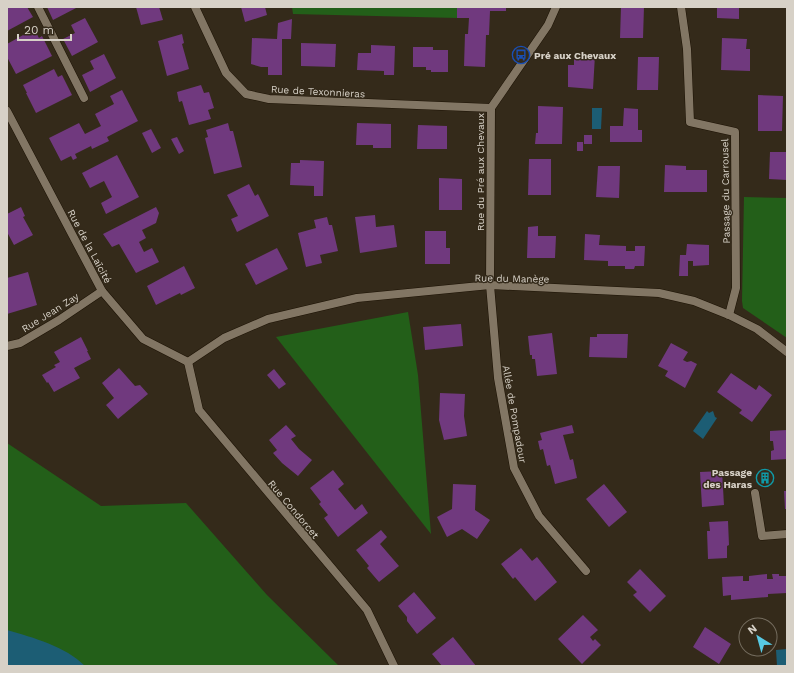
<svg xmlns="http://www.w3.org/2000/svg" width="794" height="673" font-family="'Work Sans',sans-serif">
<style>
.green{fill:#235f19}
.water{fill:#1c5d74}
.building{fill:#70397e}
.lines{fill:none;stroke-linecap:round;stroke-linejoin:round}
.street-casing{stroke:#1c1204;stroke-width:9}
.street{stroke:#827664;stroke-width:8}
.labels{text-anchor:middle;stroke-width:3;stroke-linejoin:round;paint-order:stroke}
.poi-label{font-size:10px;font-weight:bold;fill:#d7d1c7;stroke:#342a1a;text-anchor:start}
.street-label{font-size:10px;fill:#d7d1c7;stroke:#342a1a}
</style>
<rect width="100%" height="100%" fill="#342a1a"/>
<g class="green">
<polygon points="292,7 457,7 457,18 293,14"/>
<polygon points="744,197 787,198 787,338 743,308 742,301"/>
<polygon points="408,312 418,375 431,534 276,337"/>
<polygon points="7,443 101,506 186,503 267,595 339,666 7,666"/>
</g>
<g class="water">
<polygon points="592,108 602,108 601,129 592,129"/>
<polygon points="707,411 709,413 713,411 715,417 717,418 703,439 693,431"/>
<path d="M7,630C34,638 65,646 85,666H7Z"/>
<polygon points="787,649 787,666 777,666 776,650"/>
</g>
<g class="building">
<polygon points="7,7 27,7 33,17 7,31"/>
<polygon points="47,7 78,7 53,20"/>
<polygon points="136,7 159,7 163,20 141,25"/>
<polygon points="241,7 265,7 267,15 245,22"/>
<polygon points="457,7 506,7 506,11 490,11 489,35 486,35 485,67 464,66 465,34 468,34 469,18 457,18"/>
<polygon points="621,7 644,7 643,38 620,38"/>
<polygon points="717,7 739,7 739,19 717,18"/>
<polygon points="85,18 98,42 72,56 63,39 75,33 71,25"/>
<polygon points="292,19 291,39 282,39 282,75 268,75 268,67 261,67 251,64 252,38 277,39 278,23"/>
<polygon points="34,29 39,38 42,36 52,56 16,74 7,57 7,44"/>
<polygon points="182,34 184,43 182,44 189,69 167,76 158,41"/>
<polygon points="722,38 747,39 746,49 750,49 750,71 721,70"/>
<polygon points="301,43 336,44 335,67 301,66"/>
<polygon points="371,45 395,46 394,75 384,75 384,71 357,70 358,53 371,53"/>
<polygon points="413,47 433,47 433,50 448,50 448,72 431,72 431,70 426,70 426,67 413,67"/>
<polygon points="104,54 116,78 90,92 82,75 94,69 90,61"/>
<polygon points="574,55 595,55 593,89 568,87 568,65 574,65"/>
<polygon points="638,57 659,57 658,90 637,90"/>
<polygon points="54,69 58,77 62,75 72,95 36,113 26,93 27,93 23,85"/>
<polygon points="201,85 204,93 209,92 214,108 208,110 211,119 189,125 182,101 179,102 177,92"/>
<polygon points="122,90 138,121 107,137 109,141 92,149 91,146 75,154 77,158 73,160 71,156 61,161 49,138 79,123 85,134 101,126 95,114 114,104 110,96"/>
<polygon points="758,95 783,96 782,131 758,131"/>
<polygon points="538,106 563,107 562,144 535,144 536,133 538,133"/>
<polygon points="624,108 638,109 638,130 642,130 642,142 610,142 610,126 623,126"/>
<polygon points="228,123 230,131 233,131 242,167 214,174 205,138 208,137 206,130"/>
<polygon points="357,123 391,124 391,148 373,148 373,145 356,145"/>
<polygon points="418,125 447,126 447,149 417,149"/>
<polygon points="151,129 161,148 152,153 142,133"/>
<rect x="584" y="135" width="8" height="9"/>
<polygon points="177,137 184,151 179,154 171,139"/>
<rect x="577" y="142" width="6" height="9"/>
<polygon points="770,152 787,152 787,180 769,179"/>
<polygon points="117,155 139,197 106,214 101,203 112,197 104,181 90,188 82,173"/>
<polygon points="529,159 551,159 551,195 528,195"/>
<polygon points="300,160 324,161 323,196 314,196 314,186 290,185 291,163 300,163"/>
<polygon points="665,165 686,166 686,170 707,170 707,192 664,192"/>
<polygon points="598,166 620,166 619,198 596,197"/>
<polygon points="439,178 462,179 462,210 439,210"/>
<polygon points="249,184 255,196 258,194 269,216 237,232 231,219 238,216 227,195"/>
<polygon points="21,207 25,216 23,217 33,235 14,245 7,232 7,214"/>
<polygon points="156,207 159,213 156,223 142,230 146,238 139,242 144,252 152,248 159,262 136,273 119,244 112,247 103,234"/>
<polygon points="375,215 376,227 394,225 397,247 360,253 355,217"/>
<polygon points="327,217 329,225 332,225 338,251 320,255 322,263 306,267 298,233 316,228 314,220"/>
<polygon points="538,226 538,236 556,236 555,258 527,258 528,227"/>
<polygon points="425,231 446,231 446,248 450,248 450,264 425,264"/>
<polygon points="585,234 600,235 599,245 626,246 626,251 635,251 635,246 645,246 644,266 635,266 634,269 625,269 625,266 608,266 608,261 584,260"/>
<polygon points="687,244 709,245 709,265 693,266 693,261 688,261 688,276 679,276 680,255 686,255"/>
<polygon points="277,248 288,269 256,285 245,264"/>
<polygon points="184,266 195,288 181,295 180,293 156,305 147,286"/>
<polygon points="28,272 37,305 7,314 7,278"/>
<polygon points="461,324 463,346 425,350 423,327"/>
<polygon points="552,333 557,374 537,376 535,359 532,359 532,355 530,355 528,336"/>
<polygon points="597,334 628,334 627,358 589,357 590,337 597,337"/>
<polygon points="81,337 88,351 87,351 91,359 74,368 80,378 54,392 48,382 47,383 42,375 56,367 54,365 60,362 54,352"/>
<polygon points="671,343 688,352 683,360 687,362 691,361 697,364 685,388 665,376 668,371 658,366"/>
<polygon points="119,368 135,386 140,385 148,394 118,419 106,405 114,398 102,383"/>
<polygon points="274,369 286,384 279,389 267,375"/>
<polygon points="731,373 756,390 759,385 772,395 752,422 739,413 742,410 717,392"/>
<polygon points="440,393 465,394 464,416 467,436 444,440 439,420"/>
<polygon points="286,425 296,436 291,439 299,449 312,460 298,476 282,463 273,453 277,450 269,440"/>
<polygon points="572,425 574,433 563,435 570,460 573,459 577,478 555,484 550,465 547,466 543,449 540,450 538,441 542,440 540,433"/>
<polygon points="787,430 787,459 771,460 771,451 774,450 773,441 770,441 770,431"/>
<polygon points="333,470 344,484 338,489 355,510 362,504 368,513 338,537 324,518 328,515 319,504 321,502 310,488"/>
<polygon points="722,471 724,505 702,507 700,472"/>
<polygon points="761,472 768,472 769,484 761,484"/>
<polygon points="453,484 476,485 475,510 490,520 477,539 462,529 447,537 437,517 452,509"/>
<polygon points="604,484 627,512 609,527 586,499"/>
<polygon points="784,491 787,491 787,509 785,509"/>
<polygon points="728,521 729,545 727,546 727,558 708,559 707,531 710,531 709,522"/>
<polygon points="381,530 387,537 380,544 399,566 379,582 367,568 369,566 356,550"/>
<polygon points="521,548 532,561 537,557 557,582 535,601 515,577 513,579 501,564"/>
<polygon points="640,569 666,596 650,612 633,595 637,592 627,582"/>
<polygon points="767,574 767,579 773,579 772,574 779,574 779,576 787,576 787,593 768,594 768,597 731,600 731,595 723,596 722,577 743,576 743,581 749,581 749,576"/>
<polygon points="414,592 436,618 417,634 407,621 407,617 398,606"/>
<polygon points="583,615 598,630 590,637 593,641 595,639 601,645 582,664 558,639"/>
<polygon points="705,627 731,644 719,664 693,647"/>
<polygon points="453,637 476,666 442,666 432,654"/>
</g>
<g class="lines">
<defs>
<g id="street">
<polyline points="38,7 84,98"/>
<polyline points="195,7 226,73 246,94 269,99 491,108"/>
<polyline points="556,7 548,25 491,108 490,285 498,378 514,468 539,516 586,571"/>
<polyline points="681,7 687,49 690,122 735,132 736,288 729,315"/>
<polyline points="7,111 102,291 143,339 188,362"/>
<polyline points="7,346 20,343 59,320 102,291"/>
<polyline points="188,362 224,338 268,319 357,298 490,285 659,293 694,301 729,315 757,329 787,352"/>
<polyline points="188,362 199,410 367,610 394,666"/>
<polyline points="755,493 762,536 787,534"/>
</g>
</defs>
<use href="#street" class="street-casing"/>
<use href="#street" class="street"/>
</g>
<defs>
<symbol id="bus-ring" viewBox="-11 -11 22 22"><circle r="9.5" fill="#342a1a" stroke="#1a4fb4" stroke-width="1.5"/><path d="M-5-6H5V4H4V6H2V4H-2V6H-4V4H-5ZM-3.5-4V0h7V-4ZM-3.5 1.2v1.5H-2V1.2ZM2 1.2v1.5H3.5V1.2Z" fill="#1a4fb4"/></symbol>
<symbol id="building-ring" viewBox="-11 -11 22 22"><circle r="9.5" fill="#342a1a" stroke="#0f9aa8" stroke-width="1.5"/><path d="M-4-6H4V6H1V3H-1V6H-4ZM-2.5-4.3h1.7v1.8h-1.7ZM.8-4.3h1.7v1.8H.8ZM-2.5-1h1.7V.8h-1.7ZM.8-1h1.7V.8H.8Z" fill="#0f9aa8"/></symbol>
</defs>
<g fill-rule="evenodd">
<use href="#bus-ring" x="511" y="45" width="20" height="20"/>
<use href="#building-ring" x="755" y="468" width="20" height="20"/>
</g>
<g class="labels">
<g class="poi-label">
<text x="534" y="59">Pré aux Chevaux</text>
<text x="752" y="476" text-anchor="end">Passage<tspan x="752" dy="12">des Haras</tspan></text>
</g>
<g class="street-label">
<text transform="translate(318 91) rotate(3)" y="4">Rue de Texonnieras</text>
<text transform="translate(480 172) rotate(-90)" y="4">Rue du Pré aux Chevaux</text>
<text transform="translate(725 191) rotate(-91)" y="4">Passage du Carrousel</text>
<text transform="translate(90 246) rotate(62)" y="4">Rue de la Laïcité</text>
<text transform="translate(512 278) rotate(1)" y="4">Rue du Manège</text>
<text transform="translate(50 312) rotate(-32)" y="4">Rue Jean Zay</text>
<text transform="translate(515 414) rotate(80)" y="4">Allée de Pompadour</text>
<text transform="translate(294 509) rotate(50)" y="4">Rue Condorcet</text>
</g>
</g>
<rect width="794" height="673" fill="none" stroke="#d7d1c7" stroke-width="16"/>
<g transform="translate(758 637) rotate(323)"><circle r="19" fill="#342a1a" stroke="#756d5f"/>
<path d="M0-3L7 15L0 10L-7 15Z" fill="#58c9e3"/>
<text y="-6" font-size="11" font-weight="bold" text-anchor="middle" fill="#d7d1c7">N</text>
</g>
<path d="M18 34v6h53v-6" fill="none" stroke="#d7d1c7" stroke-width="2"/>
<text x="24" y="34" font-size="12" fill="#d7d1c7" stroke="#342a1a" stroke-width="3" paint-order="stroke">20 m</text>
</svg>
